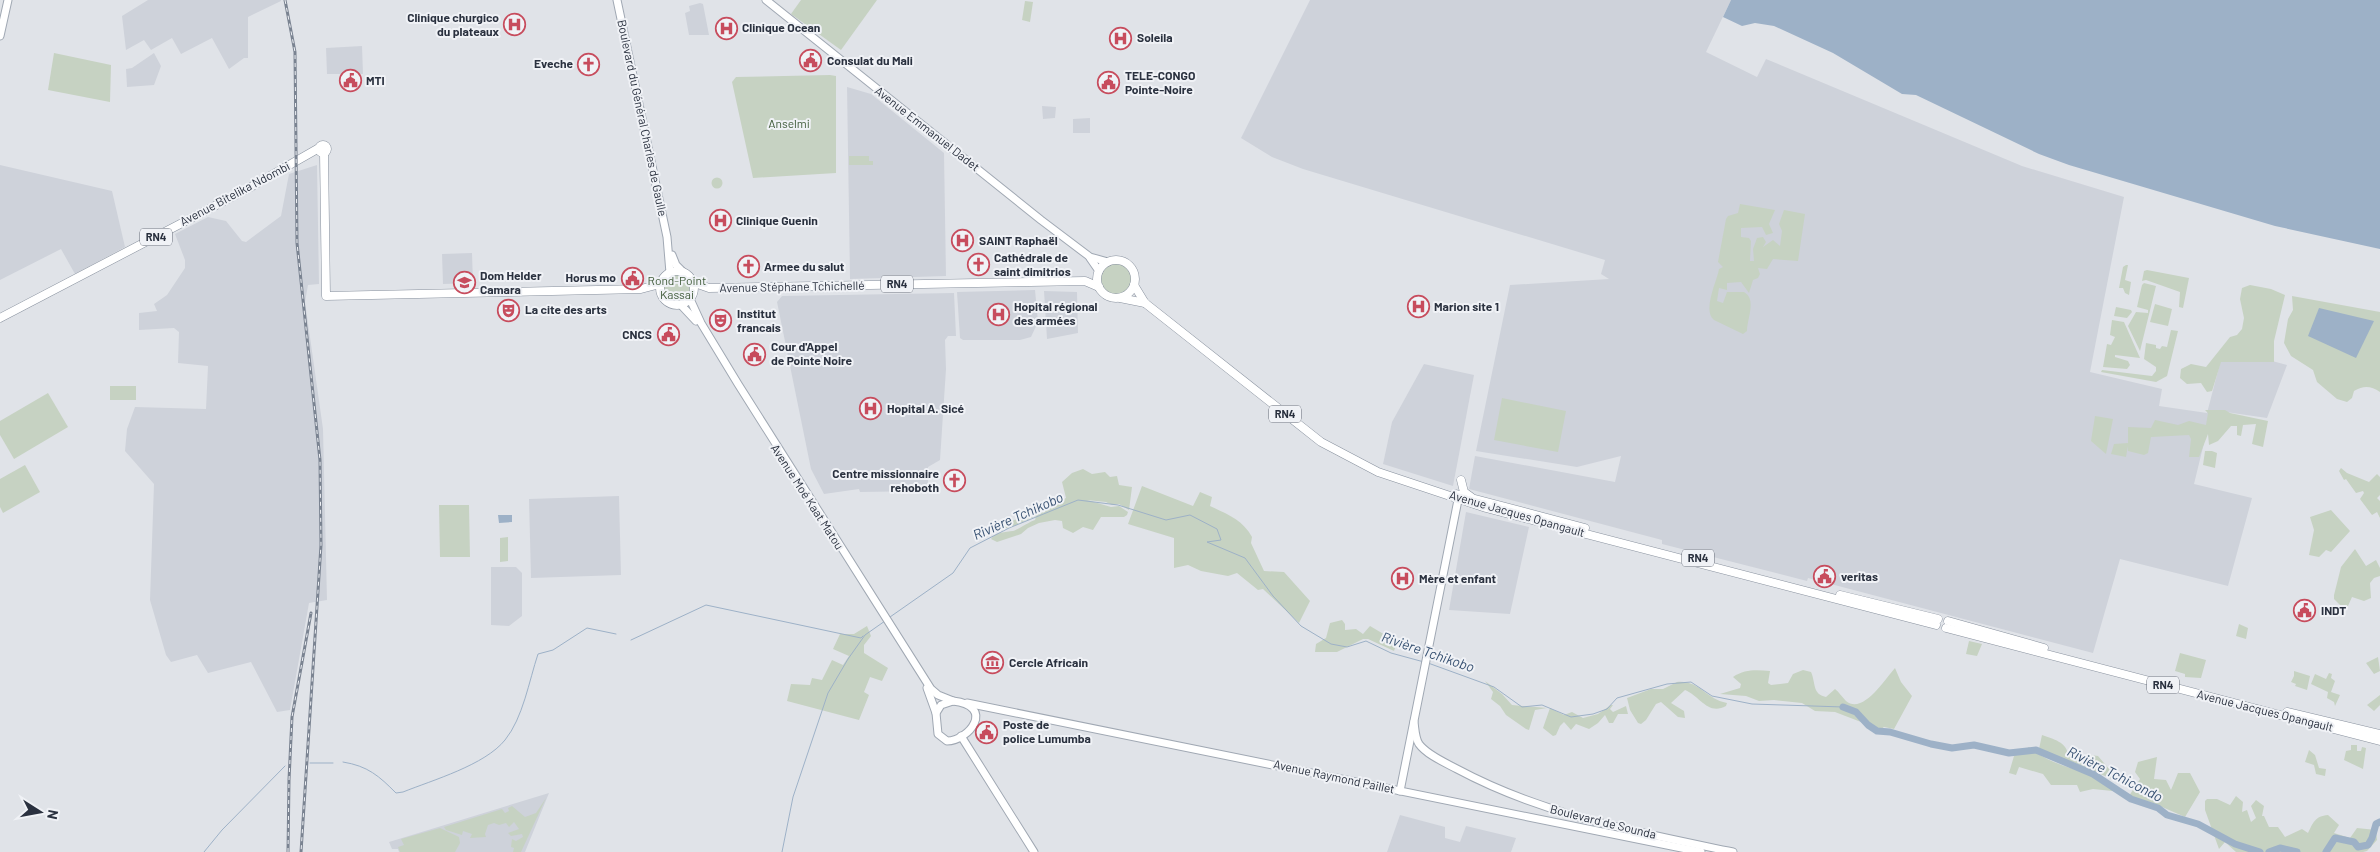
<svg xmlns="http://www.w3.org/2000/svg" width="2380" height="852" font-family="Barlow,sans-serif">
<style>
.built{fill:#ced2da}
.green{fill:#c6d2c2}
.water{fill:#9db1c7}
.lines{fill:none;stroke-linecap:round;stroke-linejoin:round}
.stream{stroke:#9db1c7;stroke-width:1}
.river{stroke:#9db1c7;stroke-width:7}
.major-casing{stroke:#a0a8b3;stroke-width:9}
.highway-casing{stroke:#88919e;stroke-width:9}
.major{stroke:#fff;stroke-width:7}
.highway{stroke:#fff;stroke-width:8}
.rail-casing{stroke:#7a8391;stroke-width:3}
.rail{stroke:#f0f2f6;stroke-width:1;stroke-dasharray:4;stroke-linecap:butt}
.labels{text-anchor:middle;stroke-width:4;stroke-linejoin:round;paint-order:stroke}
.shield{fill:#f0f2f6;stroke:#656b76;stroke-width:1}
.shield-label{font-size:11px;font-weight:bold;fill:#2a313f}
.poi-label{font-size:12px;font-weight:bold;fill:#2a313f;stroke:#f0f2f6;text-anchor:start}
.street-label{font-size:12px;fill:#2a313f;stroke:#f0f2f6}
.park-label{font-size:12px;fill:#3e5a38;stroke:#f0f2f6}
.water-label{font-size:14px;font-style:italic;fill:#365071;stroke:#f0f2f6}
</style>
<rect width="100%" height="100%" fill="#e0e3e8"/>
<g class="built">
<polygon points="148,0 281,0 281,1 248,17 248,58 244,58 229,69 212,38 181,54 172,38 151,50 144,40 126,50 122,16"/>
<polygon points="1310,0 1731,0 1706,52 1757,77 1766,59 2022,166 2124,197 2090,372 2162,389 2159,406 2207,413 2224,348 2287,365 2267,418 2212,410 2194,484 2252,498 2228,586 2120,559 2093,653 1808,578 1807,581 1662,544 1662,540 1469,489 1475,456 1615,482 1621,456 1577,467 1476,451 1510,285 1609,279 1601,274 1605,260 1303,169 1272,157 1241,138"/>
<polygon points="700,3 703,4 709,35 689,35 685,13 690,11 689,6"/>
<polygon points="362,46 363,74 327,74 326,48"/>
<polygon points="154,53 161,66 154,85 127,87 126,69 132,68"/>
<polygon points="847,87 871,94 944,153 946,276 850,279"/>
<polygon points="1042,106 1056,107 1055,118 1043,119"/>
<polygon points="1090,118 1090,133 1073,133 1073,119"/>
<polygon points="0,165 112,191 125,247 75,274 61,249 0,280"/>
<polygon points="317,165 319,284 308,285 305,302 323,429 327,600 309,603 290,710 277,712 251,662 208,673 197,655 171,662 166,655 150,600 154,484 125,451 127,429 135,407 206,409 208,366 178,363 179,332 174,328 139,330 139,313 157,311 154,304 167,295 185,268 185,260 175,234 208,217 226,221 242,241 246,242 281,216 289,174"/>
<polygon points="472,253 473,283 443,284 442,254"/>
<polygon points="1035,290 1038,322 1031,337 1020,340 963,340 960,338 957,292"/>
<polygon points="1044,291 1077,292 1078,333 1047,339"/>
<polygon points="954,293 956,336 948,336 945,340 946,369 940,460 928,467 928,491 860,492 859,489 824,494 811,469 777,302 782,296"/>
<polygon points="1424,364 1474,375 1453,486 1383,464 1392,422"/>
<polygon points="619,496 621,575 531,578 529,499"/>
<polygon points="1466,512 1529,527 1510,614 1449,610"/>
<polygon points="491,567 516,567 522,573 522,616 509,626 491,625"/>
<polygon points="549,793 525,852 399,852 398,849 392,849 389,842"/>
<polygon points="1400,815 1445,827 1445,838 1460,842 1466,826 1516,838 1511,852 1387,852"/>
</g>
<g class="green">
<polygon points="801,0 877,0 841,50 791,14"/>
<polygon points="1025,1 1033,2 1030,22 1022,20"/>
<polygon points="54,53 111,65 110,102 48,90"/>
<polygon points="830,75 836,76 836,173 753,178 732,82 736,77"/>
<polygon points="849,156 869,156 869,161 873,161 873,165 849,165"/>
<circle cx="717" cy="183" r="5.5"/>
<path d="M1740,204L1775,210L1769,224L1773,233L1766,235L1762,227L1741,228V237L1749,238L1751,241L1750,261H1754L1753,249L1757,238L1763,237L1766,242L1763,247L1773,240L1780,246L1782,231L1779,224L1784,210L1805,214L1798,261L1773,259L1767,269L1758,268L1760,274L1758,278L1753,280L1749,293L1741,282L1727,283V290L1719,288L1717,301L1723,303L1727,292H1744C1757,299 1747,319 1747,331L1743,334L1714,320C1702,311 1717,281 1719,269L1723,267L1718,262L1726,219L1728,216L1738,213Z"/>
<circle cx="1117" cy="280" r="17"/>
<polygon points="2126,265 2128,265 2125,280 2131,282 2129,295 2125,293 2123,288 2119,288 2123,267"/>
<polygon points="2147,270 2189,278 2183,308 2179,307 2180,292 2146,280 2142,281 2144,271"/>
<circle cx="677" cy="288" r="15"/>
<polygon points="2144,283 2156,286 2140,351 2128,326 2136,312 2148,313 2148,310 2137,307 2142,285"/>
<polygon points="2250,285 2271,289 2285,295 2274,341 2274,362 2221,362 2212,391 2207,392 2201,383 2187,384 2180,378 2181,369 2191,364 2206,367 2230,337 2237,335 2242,329 2244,318 2240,299 2242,288"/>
<path d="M2292,296L2380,312V392C2371,386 2364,385 2354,391L2352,398L2347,402L2337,399L2317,382L2313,370L2291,356L2284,343L2288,319L2293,310Z"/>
<polygon points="2155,304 2172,309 2168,326 2150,322"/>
<polygon points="2116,307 2131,310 2132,312 2127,318 2114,316"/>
<polygon points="2112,320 2124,322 2140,358 2115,355 2115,357 2128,361 2130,365 2127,369 2103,367 2107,344 2111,345 2115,337 2110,335"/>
<polygon points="2171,330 2178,331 2167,376 2156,382 2101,372 2102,370 2152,376 2156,371 2156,367 2144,359 2146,343 2156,345 2156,348 2160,349 2162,346 2167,347"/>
<rect x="110" y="386" width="26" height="14"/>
<polygon points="48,393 68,427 14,459 0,435 0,421"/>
<polygon points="1502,398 1566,411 1558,452 1494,440"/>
<polygon points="2205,410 2225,410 2230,413 2268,421 2263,447 2252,444 2256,424 2243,425 2241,436 2237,435 2237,426 2231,426 2218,441 2209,445 2208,434 2199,457 2189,457 2191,439 2189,435 2151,437 2148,453 2144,455 2128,451 2128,446 2126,457 2111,454 2114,444 2128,443 2128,427 2151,428 2155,420 2178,425 2189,421 2206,425 2208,413"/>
<polygon points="2095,416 2113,419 2106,454 2091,441"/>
<polygon points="2205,451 2212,451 2217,453 2215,468 2203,465"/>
<polygon points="25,465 40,492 3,513 0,507 0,479"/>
<polygon points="2341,468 2347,473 2369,482 2377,474 2380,477 2380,495 2377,498 2380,501 2380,518 2377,512 2372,515 2360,499 2364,493 2363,491 2356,493 2346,479 2344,480 2339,471"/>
<path d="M1083,469L1092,474L1105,472L1110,477L1117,476L1119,485L1132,487L1129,510L1119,504L1112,505L1106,502L1087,500L1111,507L1119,506L1128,512L1127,515L1124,517H1101L1093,530L1083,527L1073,533L1063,528L1062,521L1055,520L1039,523L1028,528L1021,534L997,542L991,539C995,532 1006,532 1013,531C1017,530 1029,522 1035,520L1036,516L1014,526L990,532L992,526L998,527L1066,498L1062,482L1072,473Z"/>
<path d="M1142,486L1193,506L1200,492L1212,497L1210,506C1227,514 1243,520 1252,537L1251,543L1264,571L1284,572L1310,601L1299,623L1263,589L1258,590L1237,573L1228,576L1201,571L1188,565L1174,568V538L1128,524Z"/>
<polygon points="439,505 469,505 470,557 440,557"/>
<polygon points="2331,510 2350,531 2331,552 2326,550 2319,557 2309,555 2314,530 2310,517"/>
<polygon points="508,537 508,561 500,562 500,538"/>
<polygon points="2355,549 2366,566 2376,560 2380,568 2380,576 2374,578 2370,583 2371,598 2364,601 2352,597 2348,606 2342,607 2334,599 2334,595 2341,567"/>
<polygon points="1342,620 1345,624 1345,630 1356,629 1363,634 1370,626 1397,642 1394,651 1368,639 1363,639 1337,652 1315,652 1316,644 1326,638 1330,623"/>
<polygon points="2239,624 2248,628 2246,639 2236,636"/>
<polygon points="867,626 871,636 864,645 864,653 888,668 882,681 870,677 864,692 869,695 859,720 787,701 791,684 810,685 812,678 822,680 832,660 843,665 849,656 833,649 840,634 854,634"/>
<polygon points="1969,641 1982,644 1977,656 1966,654"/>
<polygon points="2180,653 2206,660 2201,678 2185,677 2185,674 2175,671"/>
<polygon points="2378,657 2380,671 2374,674 2366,663"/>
<path d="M1895,668L1901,682L1912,696L1894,729L1884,727L1877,732L1861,722L1835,712L1815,711L1802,703L1774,700L1759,701L1746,696L1720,694L1740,688L1741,684L1733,677C1745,669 1756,670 1770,671L1768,683L1771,685L1788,683L1793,674L1803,670L1811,672C1816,683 1812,694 1826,697L1835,689C1839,692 1842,697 1846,701C1863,715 1885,679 1895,668Z"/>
<polygon points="2294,671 2310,676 2307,690 2295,686 2296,684 2291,682 2294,676"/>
<polygon points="2329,673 2332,674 2331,678 2335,681 2331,692 2340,695 2335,706 2334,702 2327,698 2328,692 2311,684 2315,674 2326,679"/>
<polygon points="1485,681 1502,694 1512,705 1547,708 1535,710 1529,730 1526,729 1506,715 1500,706 1491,699 1493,692"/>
<path d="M1677,682C1700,680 1705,699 1727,703L1726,706C1708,716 1700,696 1685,690L1671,703L1684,711L1685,718L1678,717L1661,702L1656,704L1646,720L1641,724L1638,723L1630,710L1627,698L1651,689H1663Z"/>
<polygon points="2380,695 2380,705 2374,711 2367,705"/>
<polygon points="1611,705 1613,705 1610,709 1613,712 1626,706 1628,714 1618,714 1613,723 1609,723 1605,715 1598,723 1589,729 1576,724 1571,730 1564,722 1560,726 1556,735 1553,736 1543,728 1550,708 1564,715 1572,712 1583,718 1598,714"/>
<path d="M2042,735C2053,739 2067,742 2068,755L2076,758L2090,755L2098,756L2121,783L2073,762L2063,761L2043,752L2037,753C2064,771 2098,771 2122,792L2093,789L2080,792L2077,785H2051L2043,774L2019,767L2016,775L2009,773L2014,756L2029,747L2033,750L2039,749Z"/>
<polygon points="2351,745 2357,745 2357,751 2361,751 2362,747 2366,748 2363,769 2344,760 2346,751 2351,750"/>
<polygon points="2309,750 2315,755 2319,768 2326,769 2325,776 2316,774 2314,765 2305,762"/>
<polygon points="2157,757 2154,779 2166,780 2171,790 2178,773 2190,773 2200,792 2185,817 2153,803 2129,796 2140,779 2135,772 2138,762"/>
<path d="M2236,796L2243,802L2242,812L2247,810L2251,822L2256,818L2251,806L2256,800L2264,806L2262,816H2264L2269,827H2278L2285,837L2302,829L2308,833C2313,823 2315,816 2328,815L2339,825L2334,833L2350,838L2357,828L2376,830L2377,840L2367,851L2363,852H2236L2225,842L2219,849L2205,810V801L2207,799H2217L2230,805Z"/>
<polygon points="546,798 521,852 513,852 514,848 511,847 512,839 516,841 523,837 522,834 511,836 508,833 519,829 514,822 509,827 506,823 499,825 494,823 488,825 485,834 486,837 470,838 472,834 463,831 462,835 446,830 444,827 502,809 505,813 509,811 508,808 512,806 525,817 536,813"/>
<polygon points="440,828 459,837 460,843 455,852 400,852 398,847 404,845 401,839"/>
</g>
<g class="water">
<polygon points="1731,0 2380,0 2380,249 2275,226 2069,165 2039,154 1916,95 1902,94 1833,53 1774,26 1755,23 1742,26 1723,17"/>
<polygon points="2319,308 2374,321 2356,358 2308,336"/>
<polygon points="498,515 512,515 512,522 499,523"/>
</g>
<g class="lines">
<g class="stream">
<polyline points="890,617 953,573 970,548 1009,528 1078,500 1118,505 1166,520 1190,515 1217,529 1221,540 1207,542 1245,558 1273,596 1301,626 1331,644 1347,647 1366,641 1391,653 1424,662"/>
<polyline points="631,640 706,605 861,638 863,636"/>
<polyline points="1428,663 1494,687 1522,707 1542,705 1571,717 1593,714 1607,709 1617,698 1667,684 1691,682 1712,696 1752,704 1843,707"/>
<path d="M343,762C368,766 379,776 396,793L403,792C433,780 485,765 505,740C523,718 529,681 538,654L553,650L587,628L616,634"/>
<polyline points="310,763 333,763"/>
<polyline points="204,852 222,830 285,766"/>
<polyline points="782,852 793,797 828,693 848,659 865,635 885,621"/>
</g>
<g class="river">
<polyline points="1843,707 1856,712 1868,725 1877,731 1890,732 1931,744 1952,748 1974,745 2009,753 2036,750 2093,774 2131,799 2158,808 2167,815 2198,824 2235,844 2260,852"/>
<polyline points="2269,852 2280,848 2297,852"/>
<polyline points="2326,852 2335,838 2354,842 2358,847 2368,845 2372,838 2376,824 2380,822"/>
</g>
<defs>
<g id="major">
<polyline points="617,0 667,237 670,273"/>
<polyline points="766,0 1041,220 1090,257 1108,262"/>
<polyline points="0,36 8,0"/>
<polyline points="672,255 676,265 684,273"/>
<polyline points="1090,258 1099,271"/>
<polyline points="690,299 701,323 738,384 931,689 938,695 953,701"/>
<polyline points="681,305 696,321"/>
<polyline points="927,688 936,713"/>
<path d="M953,701C996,706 969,741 947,741L938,734L936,713L941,705Z"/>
<polyline points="967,703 1701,852"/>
<path d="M1414,722C1415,729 1415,738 1419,744C1427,755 1446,763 1457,769C1545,816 1637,832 1733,852"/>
<polyline points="961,736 1034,852"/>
<polyline points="1400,791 1459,495"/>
</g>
<g id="highway">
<circle cx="323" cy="149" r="4"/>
<polyline points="324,153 326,296 641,289 660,284"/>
<circle cx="1116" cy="279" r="19"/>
<circle cx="677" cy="288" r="17"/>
<polyline points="692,282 709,288 1085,281 1099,287"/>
<polyline points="1134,285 1145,303 1321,442 1378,472 1486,508 1936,625"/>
<polyline points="1120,298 1145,303"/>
<polyline points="0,318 249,188 319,148"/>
<polyline points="1461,480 1464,492 1471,497"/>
<polyline points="1456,494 1585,528"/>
<polyline points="1840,595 1938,619"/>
<polyline points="1948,621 2044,648"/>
<polyline points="1946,628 2380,741"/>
<polyline points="2287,712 2380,734"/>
</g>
</defs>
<use href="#major" class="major-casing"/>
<use href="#highway" class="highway-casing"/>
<use href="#major" class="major"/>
<use href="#highway" class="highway"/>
<defs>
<g id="rail">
<polyline points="285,0 295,52 297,243 320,460 321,545 301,852"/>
<polyline points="288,852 289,780 292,717 311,613"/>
</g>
</defs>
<use href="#rail" class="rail-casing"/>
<use href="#rail" class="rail"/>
</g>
<defs>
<symbol id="hospital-ring" viewBox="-11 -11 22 22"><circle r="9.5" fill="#f0f2f6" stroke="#c74c5d" stroke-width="1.5"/><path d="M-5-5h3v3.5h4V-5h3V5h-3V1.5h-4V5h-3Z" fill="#c74c5d"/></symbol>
<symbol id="civic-ring" viewBox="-11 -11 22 22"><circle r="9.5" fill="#f0f2f6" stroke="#c74c5d" stroke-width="1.5"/><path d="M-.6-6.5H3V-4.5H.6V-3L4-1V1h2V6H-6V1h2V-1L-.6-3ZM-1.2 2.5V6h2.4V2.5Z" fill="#c74c5d"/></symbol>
<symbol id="church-ring" viewBox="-11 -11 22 22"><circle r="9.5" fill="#f0f2f6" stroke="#c74c5d" stroke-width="1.5"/><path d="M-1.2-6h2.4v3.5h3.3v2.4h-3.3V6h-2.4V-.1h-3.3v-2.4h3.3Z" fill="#c74c5d"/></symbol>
<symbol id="university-ring" viewBox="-11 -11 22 22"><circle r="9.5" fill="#f0f2f6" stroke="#c74c5d" stroke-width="1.5"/><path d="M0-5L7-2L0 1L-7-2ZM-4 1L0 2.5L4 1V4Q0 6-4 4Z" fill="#c74c5d"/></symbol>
<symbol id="theatre-ring" viewBox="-11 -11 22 22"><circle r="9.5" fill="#f0f2f6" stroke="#c74c5d" stroke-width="1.5"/><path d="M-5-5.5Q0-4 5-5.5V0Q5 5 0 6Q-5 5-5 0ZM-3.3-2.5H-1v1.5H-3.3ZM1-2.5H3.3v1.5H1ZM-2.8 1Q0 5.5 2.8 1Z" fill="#c74c5d"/></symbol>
<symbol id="museum-ring" viewBox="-11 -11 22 22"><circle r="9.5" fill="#f0f2f6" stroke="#c74c5d" stroke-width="1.5"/><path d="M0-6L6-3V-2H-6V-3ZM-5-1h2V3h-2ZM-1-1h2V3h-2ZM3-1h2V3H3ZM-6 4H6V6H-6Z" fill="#c74c5d"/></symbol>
</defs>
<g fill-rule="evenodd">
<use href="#hospital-ring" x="502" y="12" width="25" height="25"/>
<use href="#hospital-ring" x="714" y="16" width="25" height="25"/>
<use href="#hospital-ring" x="1108" y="26" width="25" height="25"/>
<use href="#civic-ring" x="798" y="48" width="25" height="25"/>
<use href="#church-ring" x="576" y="52" width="25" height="25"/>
<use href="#civic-ring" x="338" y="68" width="25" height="25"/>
<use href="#civic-ring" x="1096" y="70" width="25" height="25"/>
<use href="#hospital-ring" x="708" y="208" width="25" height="25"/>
<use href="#hospital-ring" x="950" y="228" width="25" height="25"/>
<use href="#church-ring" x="966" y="252" width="25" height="25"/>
<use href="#church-ring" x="736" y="254" width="25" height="25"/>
<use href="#civic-ring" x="620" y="266" width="25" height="25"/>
<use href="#university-ring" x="452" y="270" width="25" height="25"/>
<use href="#hospital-ring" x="1406" y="294" width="25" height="25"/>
<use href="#theatre-ring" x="496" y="298" width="25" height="25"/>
<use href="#hospital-ring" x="986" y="302" width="25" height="25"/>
<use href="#theatre-ring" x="708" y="308" width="25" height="25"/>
<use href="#civic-ring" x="656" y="322" width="25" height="25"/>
<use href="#civic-ring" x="742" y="342" width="25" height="25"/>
<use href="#hospital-ring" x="858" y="396" width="25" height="25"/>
<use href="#church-ring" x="942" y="468" width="25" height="25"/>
<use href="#civic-ring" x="1812" y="564" width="25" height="25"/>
<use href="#hospital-ring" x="1390" y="566" width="25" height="25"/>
<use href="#civic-ring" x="2292" y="598" width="25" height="25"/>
<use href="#museum-ring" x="980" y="650" width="25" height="25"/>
<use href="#civic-ring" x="974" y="720" width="25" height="25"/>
</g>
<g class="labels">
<g class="shield">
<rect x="140" y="228.5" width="32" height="17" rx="4"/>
<rect x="881" y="275.5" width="32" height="17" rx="4"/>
<rect x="1269" y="405.5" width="32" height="17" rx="4"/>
<rect x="1682" y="549.5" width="32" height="17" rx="4"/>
<rect x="2147" y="676.5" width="32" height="17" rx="4"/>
</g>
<g class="shield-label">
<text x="156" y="241">RN4</text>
<text x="897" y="288">RN4</text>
<text x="1285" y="418">RN4</text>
<text x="1698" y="562">RN4</text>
<text x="2163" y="689">RN4</text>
</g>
<g class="poi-label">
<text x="499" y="22" text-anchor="end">Clinique churgico<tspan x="499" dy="14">du plateaux</tspan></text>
<text x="742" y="32">Clinique Ocean</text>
<text x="1137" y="42">Soleila</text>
<text x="827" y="65">Consulat du Mali</text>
<text x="573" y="68" text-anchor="end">Eveche</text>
<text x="1125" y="80">TELE-CONGO<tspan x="1125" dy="14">Pointe-Noire</tspan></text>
<text x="366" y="85">MTI</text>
<text x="736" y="225">Clinique Guenin</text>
<text x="979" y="245">SAINT Raphaël</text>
<text x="994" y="262">Cathédrale de<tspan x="994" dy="14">saint dimitrios</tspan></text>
<text x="764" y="271">Armee du salut</text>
<text x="480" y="280">Dom Helder<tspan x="480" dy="14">Camara</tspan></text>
<text x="616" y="282" text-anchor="end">Horus mo</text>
<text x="1014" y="311">Hopital régional<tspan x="1014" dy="14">des armées</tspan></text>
<text x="1434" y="311">Marion site 1</text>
<text x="525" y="314">La cite des arts</text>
<text x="737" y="318">Institut<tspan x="737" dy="14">francais</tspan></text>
<text x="652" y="339" text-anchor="end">CNCS</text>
<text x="771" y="351">Cour d'Appel<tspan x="771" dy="14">de Pointe Noire</tspan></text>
<text x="887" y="413">Hopital A. Sicé</text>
<text x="939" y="478" text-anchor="end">Centre missionnaire<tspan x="939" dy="14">rehoboth</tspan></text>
<text x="1841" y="581">veritas</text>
<text x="1419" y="583">Mère et enfant</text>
<text x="2321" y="615">INDT</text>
<text x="1009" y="667">Cercle Africain</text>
<text x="1003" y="729">Poste de<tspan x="1003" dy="14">police Lumumba</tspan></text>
</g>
<g class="street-label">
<text transform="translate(642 118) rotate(78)" y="4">Boulevard du Général Charles de Gaulle</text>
<text transform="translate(927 129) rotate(38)" y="4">Avenue Emmanuel Dadet</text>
<text transform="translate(235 194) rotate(-28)" y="4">Avenue Bitelika Ndombi</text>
<text transform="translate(792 287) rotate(-1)" y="4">Avenue Stéphane Tchichellé</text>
<text transform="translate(807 497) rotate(57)" y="4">Avenue Moé Kaat Matou</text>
<text transform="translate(1517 514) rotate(16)" y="4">Avenue Jacques Opangault</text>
<text transform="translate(2265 711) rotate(14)" y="4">Avenue Jacques Opangault</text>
<text transform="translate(1334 777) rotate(12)" y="4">Avenue Raymond Paillet</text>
<text transform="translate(1603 822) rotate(14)" y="4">Boulevard de Sounda</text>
</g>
<g class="park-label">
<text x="789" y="128">Anselmi</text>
<text x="677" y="285">Rond-Point<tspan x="677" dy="14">Kassai</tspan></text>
</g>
<g class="water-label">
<text transform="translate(1018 516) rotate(-24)" y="5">Rivière Tchikobo</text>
<text transform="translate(1428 652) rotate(19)" y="5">Rivière Tchikobo</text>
<text transform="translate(2115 774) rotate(27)" y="5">Rivière Tchicondo</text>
</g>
</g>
<g transform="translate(40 812) rotate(101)" stroke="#f0f2f6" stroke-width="4" paint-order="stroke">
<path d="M0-4L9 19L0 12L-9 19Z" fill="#2a313f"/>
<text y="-8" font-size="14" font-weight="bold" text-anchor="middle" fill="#2a313f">N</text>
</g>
</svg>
